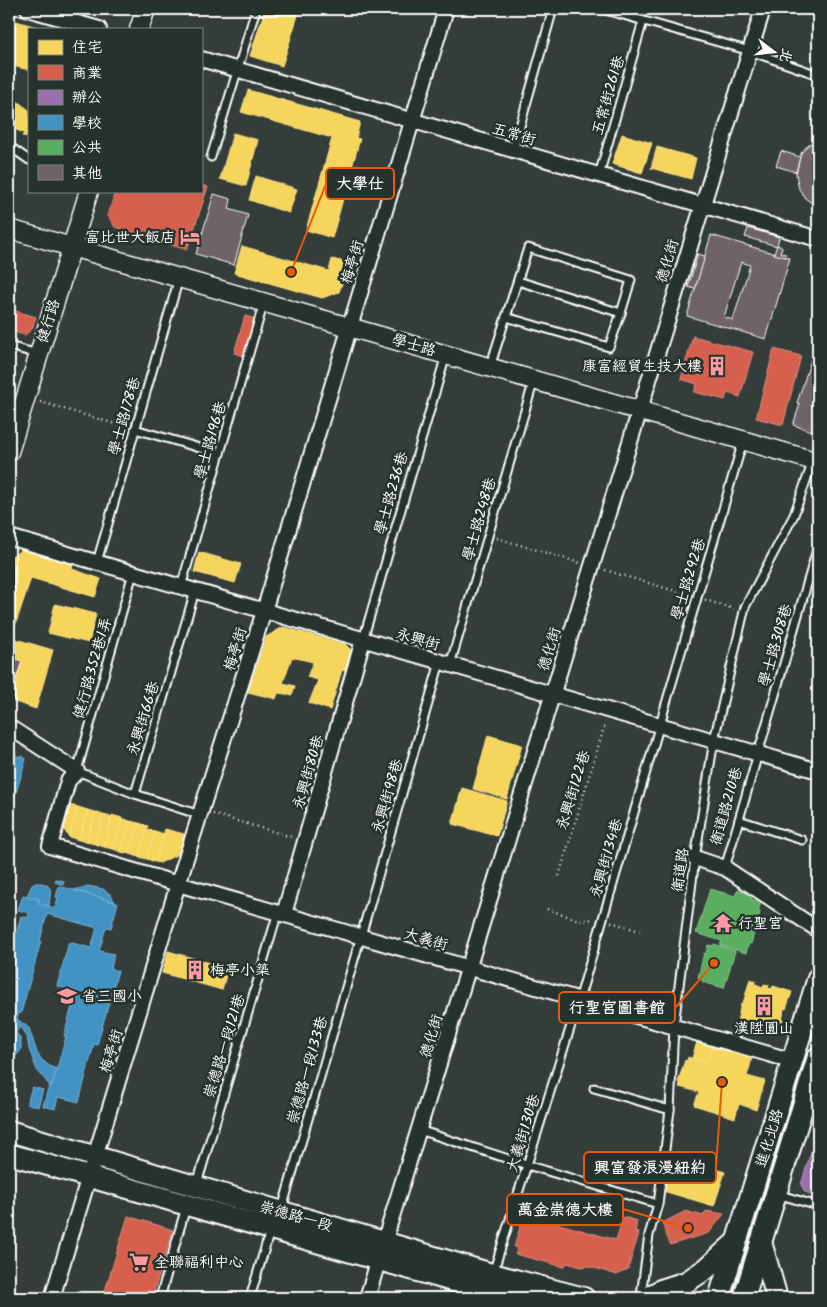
<svg xmlns="http://www.w3.org/2000/svg" width="827" height="1307" font-family="Kalam,'LXGW WenKai TC',sans-serif">
<style>
.homes{fill:#f6d55c;stroke:#f9e28d}
.shops{fill:#d6604d;stroke:#e29082}
.offices{fill:#9970ab;stroke:#b89bc4}
.schools{fill:#4393c3;stroke:#7bb3d5}
.public{fill:#5aae61;stroke:#8cc690}
.building{fill:#6e6368;stroke:#fff;fill-rule:evenodd}
.lines{fill:none;stroke-linecap:round;stroke-linejoin:round}
.service-casing{stroke:#fff;stroke-width:11}
.minor-casing{stroke:#fff;stroke-width:18}
.tertiary-casing{stroke:#fff;stroke-width:21}
.secondary-casing{stroke:#fff;stroke-width:24}
.path{stroke:#fff;stroke-width:2.5;stroke-dasharray:1 4;stroke-linecap:butt}
.service{stroke:#26332d;stroke-width:7}
.minor{stroke:#26332d;stroke-width:14}
.tertiary{stroke:#26332d;stroke-width:18}
.secondary{stroke:#26332d;stroke-width:20}
.labels{text-anchor:middle;stroke-width:5;stroke-linejoin:round;paint-order:stroke}
.street-label{font-size:15px;fill:#fff;stroke:#26332d}
.poi-label{font-size:15px;fill:#fff;stroke:#26332d;text-anchor:start}
.leader{fill:none;stroke:#e8590c;stroke-width:2}
.callout-dot{fill:#e8590c;stroke:#26332d;stroke-width:2}
.callout{fill:#26332d;stroke:#e8590c;stroke-width:2}
.callout-label{font-size:16px;text-anchor:middle;font-weight:bold;fill:#fff}
</style>
<rect width="100%" height="100%" fill="#343d39"/>
<filter id="ink" filterUnits="userSpaceOnUse"><feTurbulence type="fractalNoise" baseFrequency=".02" numOctaves="2"/><feDisplacementMap in="SourceGraphic" scale="10" xChannelSelector="R" yChannelSelector="G"/><feConvolveMatrix kernelMatrix="1 2 1 2 8 2 1 2 1" color-interpolation-filters="sRGB"/></filter>
<g filter="url(#ink)">
<g class="homes">
<polygon points="265,9 300,9 282,66 250,56"/>
<polygon points="9,19 44,29 29,29 29,70 9,65"/>
<polygon points="248,90 360,122 356,138 360,139 332,238 306,230 332,138 241,112"/>
<polygon points="9,95 29,110 29,137 22,136 24,133 9,127"/>
<polygon points="233,133 258,140 246,186 220,179"/>
<polygon points="622,134 652,143 642,173 612,164"/>
<polygon points="657,147 696,158 691,179 651,168"/>
<polygon points="256,176 297,189 289,213 249,200"/>
<polygon points="242,246 329,271 332,259 349,263 339,292 322,298 234,273"/>
<polygon points="25,548 74,561 72,569 101,579 95,597 31,578 15,626 9,624 9,560 10,557"/>
<polygon points="199,552 241,564 235,583 194,572"/>
<polygon points="55,604 96,614 89,643 48,633"/>
<polygon points="283,627 345,644 352,651 346,671 342,670 330,710 309,703 318,680 307,677 313,662 292,657 283,683 295,686 292,695 278,693 276,699 248,692 266,637"/>
<polygon points="9,637 53,650 36,709 9,700"/>
<polygon points="488,735 522,745 507,799 473,789"/>
<polygon points="462,788 507,801 497,836 452,824"/>
<polygon points="69,805 78,807 69,837 62,827"/>
<polygon points="78,807 88,810 79,840 69,837"/>
<polygon points="88,810 95,812 87,842 79,840"/>
<polygon points="95,812 103,815 95,844 87,842"/>
<polygon points="103,815 112,817 104,847 95,844"/>
<polygon points="112,815 122,818 113,849 104,847"/>
<polygon points="122,818 130,821 121,852 113,849"/>
<polygon points="130,821 139,823 130,854 121,852"/>
<polygon points="139,823 148,826 139,857 130,854"/>
<polygon points="147,829 155,831 147,859 139,857"/>
<polygon points="165,829 184,834 178,854 160,863 155,862"/>
<polygon points="155,831 164,834 155,862 147,859"/>
<polygon points="168,951 228,968 222,990 162,973"/>
<polygon points="750,979 756,981 755,984 763,987 764,984 769,985 768,988 772,989 773,986 792,992 786,1009 784,1008 782,1023 774,1031 767,1034 754,1035 742,1024 737,1022 741,1004 744,1000"/>
<polygon points="697,1042 706,1043 712,1048 707,1064 692,1058"/>
<polygon points="717,1046 752,1059 747,1076 765,1081 756,1110 739,1104 735,1118 694,1105 699,1092 679,1087 680,1083 678,1082 685,1060 687,1061 688,1057 707,1064 712,1048 713,1047"/>
<polygon points="674,1157 725,1172 714,1206 663,1191"/>
</g>
<g class="shops">
<polygon points="201,185 208,187 187,250 115,227 108,216 115,191 201,191"/>
<polygon points="16,311 36,317 32,329 25,335 10,331"/>
<polygon points="245,316 256,319 245,356 234,353"/>
<polygon points="693,336 753,352 740,397 727,393 725,400 694,392 697,384 681,379"/>
<polygon points="774,349 801,356 783,425 756,418"/>
<polygon points="818,807 818,829 812,827"/>
<polygon points="686,1211 703,1216 706,1211 724,1214 709,1233 670,1245 662,1223"/>
<polygon points="524,1214 616,1240 623,1217 637,1221 635,1232 639,1233 628,1269 617,1275 588,1266 582,1267 567,1263 564,1267 515,1254 518,1248 514,1247"/>
<polygon points="128,1216 173,1230 152,1298 117,1298 104,1294"/>
</g>
<polygon class="offices" points="818,1128 818,1197 805,1192 801,1185"/>
<g class="schools">
<polygon points="9,748 15,750 16,756 24,757 26,759 9,817"/>
<polygon points="56,879 64,881 63,885 55,882"/>
<polygon points="36,883 42,883 47,885 51,890 49,906 38,903 39,899 27,896 32,885"/>
<polygon points="59,886 118,903 111,928 106,927 99,951 114,954 111,969 118,971 97,1045 94,1044 79,1102 58,1097 55,1109 43,1106 47,1092 50,1085 52,1085 66,1037 64,1036 76,991 57,986 69,942 91,948 97,928 47,914 40,941 41,941 21,1013 19,1013 16,1023 21,1026 16,1032 21,1040 21,1050 16,1056 9,1060 9,1015 11,1010 9,1010 9,948 12,933 16,934 21,916 28,918 29,913 18,910 23,895 39,899 38,903 55,908 58,898 56,897"/>
<polygon points="88,886 103,889 110,894 115,902 74,890"/>
<polygon points="17,1019 29,1028 37,1053 42,1060 51,1067 57,1069 52,1085 50,1086 37,1070 29,1049 27,1037 21,1026 16,1023"/>
<polygon points="32,1087 43,1090 38,1107 27,1104"/>
</g>
<g class="public">
<polygon points="710,889 735,896 738,889 752,897 751,899 761,902 758,912 760,912 751,944 749,943 746,953 720,945 722,941 696,933"/>
<polygon points="714,944 735,951 724,988 702,982 703,980 698,978 704,953 706,954 708,945 713,946"/>
</g>
<g class="building">
<polygon points="818,140 818,207 806,199 799,189 796,174 801,153 809,144"/>
<polygon points="781,151 800,157 796,172 776,166"/>
<polygon points="214,194 231,199 229,209 248,215 234,265 196,254"/>
<polygon points="748,228 779,237 777,246 745,237"/>
<path d="M711,235L790,258L766,339L687,316ZM741,262L750,265L733,320L724,317Z"/>
<polygon points="777,245 782,247 780,253 786,254 785,257 774,254"/>
<polygon points="698,254 705,256 695,289 688,287"/>
<polygon points="815,347 818,348 818,431 815,432 793,425 800,404 797,403"/>
<polygon points="9,657 22,661 15,682 9,680"/>
</g>
<g class="lines">
<defs>
<g id="service">
<polyline points="602,9 750,51 818,75"/>
<polyline points="9,146 29,160"/>
<polyline points="513,151 553,9"/>
<polyline points="211,157 256,9"/>
<polyline points="599,175 643,21"/>
<polyline points="506,317 609,347 621,313"/>
<polyline points="9,346 38,354"/>
<polyline points="490,367 528,248 631,280 621,313 518,281"/>
<polyline points="135,429 220,454"/>
<polyline points="97,562 179,278"/>
<polyline points="133,573 77,771 135,794 195,591"/>
<polyline points="181,587 264,302"/>
<polyline points="363,640 446,355"/>
<polyline points="450,665 534,380"/>
<polyline points="135,794 200,815"/>
<polyline points="739,820 802,840"/>
<polyline points="725,868 818,546"/>
<polyline points="594,1088 670,1110"/>
<polyline points="419,1130 527,1165 658,1204"/>
<polyline points="197,1184 278,912"/>
<polyline points="777,1194 818,1206"/>
<polyline points="282,1209 440,662"/>
<polyline points="493,1273 579,1000 743,441"/>
<polyline points="641,1296 649,1235 658,1204 670,1110 674,1026 695,858 714,740 745,607 794,515 813,461"/>
<polyline points="160,1298 186,1207"/>
<polyline points="250,1298 270,1231"/>
</g>
<g id="minor">
<polyline points="28,9 99,29"/>
<polyline points="201,59 818,239"/>
<polyline points="9,537 818,771"/>
<polyline points="9,727 77,771 68,781 50,846 178,884 793,1061"/>
<polyline points="695,858 725,868 818,930"/>
<polyline points="284,914 363,640"/>
<polyline points="52,1298 178,884 264,611 446,9"/>
<polyline points="367,1298 763,9"/>
</g>
<g id="tertiary">
<polyline points="139,29 146,9"/>
<polyline points="9,229 818,462"/>
<polyline points="9,452 89,191"/>
</g>
<g id="secondary">
<polyline points="9,1131 492,1274 584,1298"/>
<polyline points="9,1154 512,1298"/>
<polyline points="761,1242 777,1298"/>
<polyline points="646,1298 661,1290 686,1282 706,1269 736,1242"/>
<polyline points="719,1298 818,978"/>
<polyline points="744,1298 818,1057"/>
</g>
</defs>
<use href="#service" class="service-casing"/>
<use href="#minor" class="minor-casing"/>
<use href="#tertiary" class="tertiary-casing"/>
<use href="#secondary" class="secondary-casing"/>
<g class="path">
<polyline points="40,402 126,427"/>
<polyline points="497,538 580,563"/>
<polyline points="605,570 688,595"/>
<polyline points="705,600 734,609"/>
<polyline points="213,814 292,837"/>
<polyline points="559,876 605,724"/>
<polyline points="547,909 582,921 593,919"/>
<polyline points="611,922 640,931"/>
</g>
<use href="#service" class="service"/>
<use href="#minor" class="minor"/>
<use href="#tertiary" class="tertiary"/>
<use href="#secondary" class="secondary"/>
</g>
</g>
<defs>
<symbol id="hotel-bare" viewBox="-9 -9 18 18"><path d="M-6-4.5h1.5V1H6V5H4.5V3h-9V5H-6ZM-4 0a1.8 1.8 0 1 1 3.6 0ZM.5 0V-2.5h3Q6-2.5 6 0Z" fill="#ff9aa2" stroke="#26332d" stroke-width="2.5" paint-order="stroke"/></symbol>
<symbol id="building-bare" viewBox="-9 -9 18 18"><path d="M-4-6H4V6H1V3H-1V6H-4ZM-2.5-4.3h1.7v1.8h-1.7ZM.8-4.3h1.7v1.8H.8ZM-2.5-1h1.7V.8h-1.7ZM.8-1h1.7V.8H.8Z" fill="#ff9aa2" stroke="#26332d" stroke-width="2.5" paint-order="stroke"/></symbol>
<symbol id="temple-bare" viewBox="-9 -9 18 18"><path d="M0-6L5-2H3V0L6.5 2.5H4V6H1.5V3h-3V6H-4V2.5H-6.5L-3 0V-2H-5Z" fill="#ff9aa2" stroke="#26332d" stroke-width="2.5" paint-order="stroke"/></symbol>
<symbol id="school-bare" viewBox="-9 -9 18 18"><path d="M0-5L7-2L0 1L-7-2ZM-4 1L0 2.5L4 1V4Q0 6-4 4Z" fill="#ff9aa2" stroke="#26332d" stroke-width="2.5" paint-order="stroke"/></symbol>
<symbol id="supermarket-bare" viewBox="-9 -9 18 18"><path d="M-6-5.5h2.5l.6 2H6L4.5 2H-2.5L-4.4-4H-6ZM-1.5 3.2a1.3 1.3 0 1 0 .1 0ZM3 3.2a1.3 1.3 0 1 0 .1 0Z" fill="#ff9aa2" stroke="#26332d" stroke-width="2.5" paint-order="stroke"/></symbol>
</defs>
<g fill-rule="evenodd">
<use href="#hotel-bare" x="176" y="223" width="28" height="28"/>
<use href="#building-bare" x="703" y="352" width="28" height="28"/>
<use href="#temple-bare" x="709" y="909" width="28" height="28"/>
<use href="#building-bare" x="181" y="956" width="28" height="28"/>
<use href="#school-bare" x="53" y="982" width="28" height="28"/>
<use href="#building-bare" x="750" y="992" width="28" height="28"/>
<use href="#supermarket-bare" x="125" y="1248" width="28" height="28"/>
</g>
<g class="labels">
<g class="street-label">
<text transform="translate(608 95) rotate(-74)" y="5">五常街261巷</text>
<text transform="translate(514 134) rotate(16)" y="5">五常街</text>
<text transform="translate(667 261) rotate(-73)" y="5">德化街</text>
<text transform="translate(352 262) rotate(-73)" y="5">梅亭街</text>
<text transform="translate(48 321) rotate(-73)" y="5">健行路</text>
<text transform="translate(414 345) rotate(16)" y="5">學士路</text>
<text transform="translate(124 416) rotate(-74)" y="5">學士路178巷</text>
<text transform="translate(210 440) rotate(-74)" y="5">學士路196巷</text>
<text transform="translate(391 493) rotate(-74)" y="5">學士路236巷</text>
<text transform="translate(479 519) rotate(-74)" y="5">學士路248巷</text>
<text transform="translate(688 579) rotate(-73)" y="5">學士路292巷</text>
<text transform="translate(418 639) rotate(16)" y="5">永興街</text>
<text transform="translate(775 645) rotate(-74)" y="5">學士路308巷</text>
<text transform="translate(235 649) rotate(-73)" y="5">梅亭街</text>
<text transform="translate(549 649) rotate(-73)" y="5">德化街</text>
<text transform="translate(92 668) rotate(-74)" y="5">健行路352巷1弄</text>
<text transform="translate(143 718) rotate(-73)" y="5">永興街66巷</text>
<text transform="translate(308 772) rotate(-74)" y="5">永興街80巷</text>
<text transform="translate(573 790) rotate(-73)" y="5">永興街122巷</text>
<text transform="translate(387 796) rotate(-74)" y="5">永興街98巷</text>
<text transform="translate(726 806) rotate(-74)" y="5">衛道路210巷</text>
<text transform="translate(606 858) rotate(-74)" y="5">永興街134巷</text>
<text transform="translate(680 870) rotate(-82)" y="5">衛道路</text>
<text transform="translate(426 939) rotate(16)" y="5">大義街</text>
<text transform="translate(431 1036) rotate(-73)" y="5">德化街</text>
<text transform="translate(224 1046) rotate(-73)" y="5">崇德路一段121巷</text>
<text transform="translate(111 1051) rotate(-73)" y="5">梅亭街</text>
<text transform="translate(307 1070) rotate(-74)" y="5">崇德路一段133巷</text>
<text transform="translate(523 1133) rotate(-73)" y="5">大義街130巷</text>
<text transform="translate(769 1138) rotate(-73)" y="5">進化北路</text>
<text transform="translate(296 1216) rotate(16)" y="5">崇德路一段</text>
</g>
<g class="poi-label">
<text x="175" y="242" text-anchor="end">富比世大飯店</text>
<text x="702" y="371" text-anchor="end">康富經貿生技大樓</text>
<text x="738" y="928">行聖宮</text>
<text x="210" y="975">梅亭小築</text>
<text x="82" y="1001">省三國小</text>
<text x="764" y="1033" text-anchor="middle">漢陞圓山</text>
<text x="154" y="1267">全聯福利中心</text>
</g>
</g>
<path class="leader" d="M291 272L326 184M714 963L675 1008M722 1082L716 1167M688 1228L623 1209"/>
<g class="callout-dot">
<circle cx="291" cy="272" r="5"/>
<circle cx="714" cy="963" r="5"/>
<circle cx="722" cy="1082" r="5"/>
<circle cx="688" cy="1228" r="5"/>
</g>
<g class="callout">
<rect x="326" y="168" width="68" height="31" rx="5"/>
<rect x="559" y="992" width="116" height="31" rx="5"/>
<rect x="584" y="1152" width="132" height="31" rx="5"/>
<rect x="507" y="1194" width="116" height="31" rx="5"/>
</g>
<g class="callout-label">
<text x="360" y="189">大學仕</text>
<text x="617" y="1013">行聖宮圖書館</text>
<text x="650" y="1173">興富發浪漫紐約</text>
<text x="565" y="1215">萬金崇德大樓</text>
</g>
<rect width="827" height="1307" fill="none" stroke="#26332d" stroke-width="30"/>
<rect x="15" y="15" width="797" height="1277" fill="none" stroke="#fff" stroke-width="2" filter="url(#ink)"/>
<rect x="28" y="28" width="175" height="165" fill="#26332d" stroke="#7d8581"/>
<rect x="38" y="40" width="25" height="15" fill="#f6d55c" stroke="#7d8581"/>
<text x="72" y="52" font-size="15" fill="#ffffff">住宅</text>
<rect x="38" y="65" width="25" height="15" fill="#d6604d" stroke="#7d8581"/>
<text x="72" y="78" font-size="15" fill="#ffffff">商業</text>
<rect x="38" y="90" width="25" height="15" fill="#9970ab" stroke="#7d8581"/>
<text x="72" y="102" font-size="15" fill="#ffffff">辦公</text>
<rect x="38" y="115" width="25" height="15" fill="#4393c3" stroke="#7d8581"/>
<text x="72" y="128" font-size="15" fill="#ffffff">學校</text>
<rect x="38" y="140" width="25" height="15" fill="#5aae61" stroke="#7d8581"/>
<text x="72" y="152" font-size="15" fill="#ffffff">公共</text>
<rect x="38" y="165" width="25" height="15" fill="#6e6368" stroke="#7d8581"/>
<text x="72" y="178" font-size="15" fill="#ffffff">其他</text>
<g transform="translate(774 52) rotate(106)" stroke="#26332d" stroke-width="4" paint-order="stroke">
<path d="M0-4L9 19L0 12L-9 19Z" fill="#ffffff"/>
<text y="-8" font-size="14" font-weight="bold" text-anchor="middle" fill="#ffffff">北</text>
</g>
</svg>
